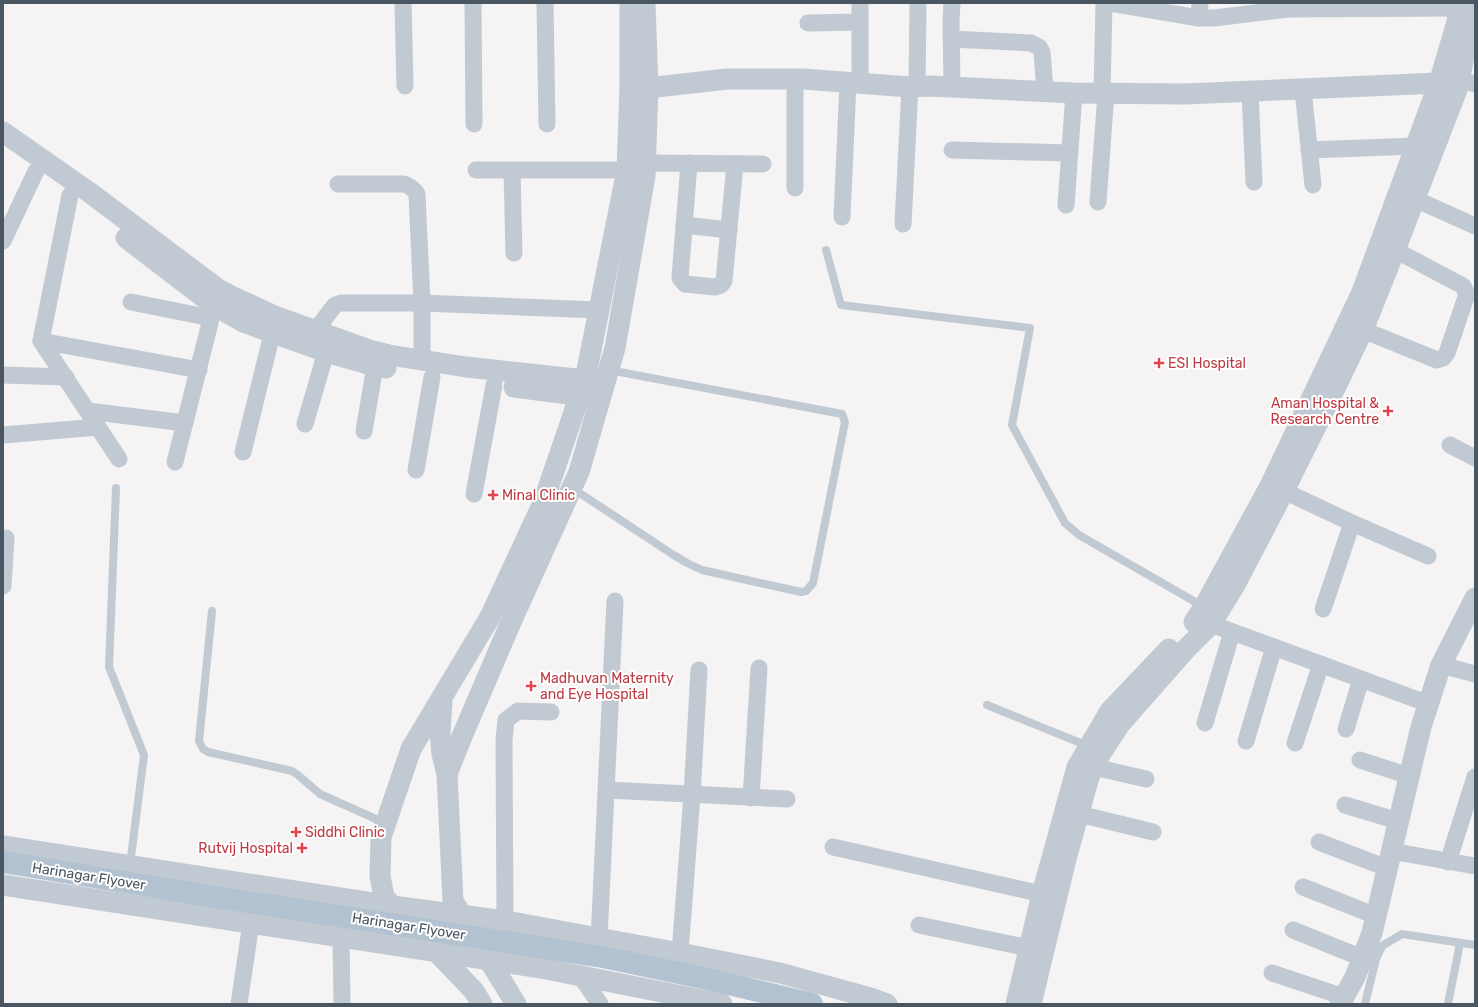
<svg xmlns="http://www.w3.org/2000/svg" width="1478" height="1007" font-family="Rubik,sans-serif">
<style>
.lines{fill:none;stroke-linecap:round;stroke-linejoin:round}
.service{stroke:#c1cad2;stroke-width:8}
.minor{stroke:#c1cad2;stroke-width:17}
.tertiary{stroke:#c1cad2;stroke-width:21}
.primary-bridge{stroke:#b3c2d1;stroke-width:22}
.health-dot{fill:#e0444e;stroke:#fff;stroke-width:1.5}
.labels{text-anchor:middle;stroke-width:4;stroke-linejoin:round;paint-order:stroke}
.health-label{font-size:14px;fill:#be3a42;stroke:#fff;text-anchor:start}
.street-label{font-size:14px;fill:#4a5661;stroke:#fff}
</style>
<rect width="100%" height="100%" fill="#f5f3f3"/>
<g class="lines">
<g class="service">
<polyline points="826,250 841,305 1030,328 1012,425 1065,523 1079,535 1204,607"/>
<polyline points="116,488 109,667 144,755 130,865"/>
<polyline points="572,488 672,554 687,563 702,570 801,592 806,591 813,583 845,422 842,414 609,370"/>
<polyline points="212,611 199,741 203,749 208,752 292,771 298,775 320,794 385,823"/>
<polyline points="987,705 1088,746"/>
<polyline points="1365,1004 1376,959 1382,946 1402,934 1475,945"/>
<polyline points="1448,1004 1460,943"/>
</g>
<g class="minor">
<polyline points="403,3 405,86"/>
<polyline points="473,3 474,124"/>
<polyline points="545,3 547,124"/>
<polyline points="952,3 951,20 952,87"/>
<polyline points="1110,3 1199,18 1214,18 1288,9"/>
<polyline points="1289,3 1288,9 1459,8"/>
<polyline points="1199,18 1200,3"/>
<polyline points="808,23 860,22"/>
<polyline points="951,39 1031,43 1039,47 1042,52 1045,91"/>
<polyline points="795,79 795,188"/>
<polyline points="1460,80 1475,84"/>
<polyline points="860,83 860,3"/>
<polyline points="917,87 918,3"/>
<polyline points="1303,90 1313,185"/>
<polyline points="1250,92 1254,182"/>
<polyline points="1102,93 1104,3"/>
<polyline points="952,150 1070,153"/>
<polyline points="1309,150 1416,146"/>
<polyline points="646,163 763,164"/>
<polyline points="689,163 680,278 685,284 715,287 721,285 724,281 735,164"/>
<polyline points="476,170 627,170"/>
<polyline points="512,171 514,253"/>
<path d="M338,184H404C410,186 413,188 417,194L422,303V360"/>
<polyline points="70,195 41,341 199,370"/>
<polyline points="1415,199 1475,226"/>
<polyline points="1098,202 1106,93"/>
<polyline points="1066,205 1074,93"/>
<polyline points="842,217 848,82"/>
<polyline points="903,224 910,87"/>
<polyline points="684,225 729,230"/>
<polyline points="3,241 36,171"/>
<polyline points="131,302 211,318"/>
<polyline points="1363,330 1437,360 1443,358 1447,353 1466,297 1466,292 1463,286 1395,250"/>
<polyline points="315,331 335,305 341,303 422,303 599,310"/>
<polyline points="41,341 119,459"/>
<polyline points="3,375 66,377"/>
<polyline points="88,411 185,423"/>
<polyline points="305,424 326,352"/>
<polyline points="364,431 375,366"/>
<polyline points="3,435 98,427"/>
<polyline points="1450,445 1475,458"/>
<polyline points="243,452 272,334"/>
<polyline points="175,462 217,295"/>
<polyline points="416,470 432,377"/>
<polyline points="1284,491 1352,523 1428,556"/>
<polyline points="474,494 494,385"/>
<polyline points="3,586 6,538"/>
<polyline points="1323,609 1352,523"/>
<polyline points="1200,620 1429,704"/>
<polyline points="1441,665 1475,674"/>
<polyline points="1205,723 1232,632"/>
<polyline points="1346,729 1361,679"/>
<polyline points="1246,741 1274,647"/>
<polyline points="1295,743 1321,664"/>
<polyline points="1360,760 1409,776"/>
<polyline points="1094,767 1146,779"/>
<polyline points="607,790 787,799"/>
<polyline points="751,798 759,668"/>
<polyline points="1345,805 1398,821"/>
<polyline points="1079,814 1153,832"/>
<polyline points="1319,842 1387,868"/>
<polyline points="833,847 1042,894"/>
<polyline points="1391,851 1475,866"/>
<polyline points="1448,862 1475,777"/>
<polyline points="1303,887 1376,916"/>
<polyline points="505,921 504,740 506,720 518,711 551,712"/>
<polyline points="919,925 1029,948"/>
<polyline points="1293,930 1362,958"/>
<polyline points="341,937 342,1004"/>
<polyline points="599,939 615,601"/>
<polyline points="680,953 692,795 699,670"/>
<polyline points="1272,973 1344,997"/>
<polyline points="581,977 600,1004"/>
<polyline points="239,1004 251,923"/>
</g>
<g class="tertiary">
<polyline points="630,90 727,79 803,79 910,87 930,86 1074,93 1185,94 1439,83 1452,86"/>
<polyline points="3,132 89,192 218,289 231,296 277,317 369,350 389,355 466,367 585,380 598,384"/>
<polyline points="126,238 215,306 243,322 326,352 371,365 386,368"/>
<polyline points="514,387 592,397"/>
<polyline points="1194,622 1204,607 1271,484 1362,292 1439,83 1457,22 1460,3"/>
<polyline points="442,702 440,732 442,754 447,774 453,901 467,923"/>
<polyline points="447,774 463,734 511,622 579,472 615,348 645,176 648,88 645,3"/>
<polyline points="3,846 392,906 505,921 680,953 780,973 871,998 887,1004"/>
<polyline points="3,885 541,968 722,1004"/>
<polyline points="484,952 516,1004"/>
<polyline points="482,1004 474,991 384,897 380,876 381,837 411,749 490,617 543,503 585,380 627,170 630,90 630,3"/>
<polyline points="1016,1004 1042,894 1077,767 1110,711 1169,649"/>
<polyline points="1031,1004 1066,859 1089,777 1096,761 1120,724 1186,649 1211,624 1236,583 1284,491 1339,380 1363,330 1395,250 1458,87 1474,3"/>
<polyline points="1340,1004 1355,977 1372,933 1421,727 1441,665 1475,598"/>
</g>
<polyline class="primary-bridge" points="3,862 209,896 603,957 712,980 812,1004"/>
</g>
<g class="health-dot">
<path d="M1157 357h4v4h4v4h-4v4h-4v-4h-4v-4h4z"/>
<path d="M1386 405h4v4h4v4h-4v4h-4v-4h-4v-4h4z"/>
<path d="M491 489h4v4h4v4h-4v4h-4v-4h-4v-4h4z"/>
<path d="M529 680h4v4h4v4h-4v4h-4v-4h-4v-4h4z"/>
<path d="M294 826h4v4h4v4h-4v4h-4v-4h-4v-4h4z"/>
<path d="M300 842h4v4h4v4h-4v4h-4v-4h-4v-4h4z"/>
</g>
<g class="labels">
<g class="health-label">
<text x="1168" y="368">ESI Hospital</text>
<text x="1379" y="408" text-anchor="end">Aman Hospital &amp;<tspan x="1379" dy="16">Research Centre</tspan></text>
<text x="502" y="500">Minal Clinic</text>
<text x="540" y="683">Madhuvan Maternity<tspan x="540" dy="16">and Eye Hospital</tspan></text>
<text x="305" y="837">Siddhi Clinic</text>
<text x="293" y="853" text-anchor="end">Rutvij Hospital</text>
</g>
<g class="street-label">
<text transform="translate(89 876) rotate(9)" y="5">Harinagar Flyover</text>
<text transform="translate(409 926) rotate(9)" y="5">Harinagar Flyover</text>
</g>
</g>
<rect width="1478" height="1007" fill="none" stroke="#4a5661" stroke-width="8"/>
</svg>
